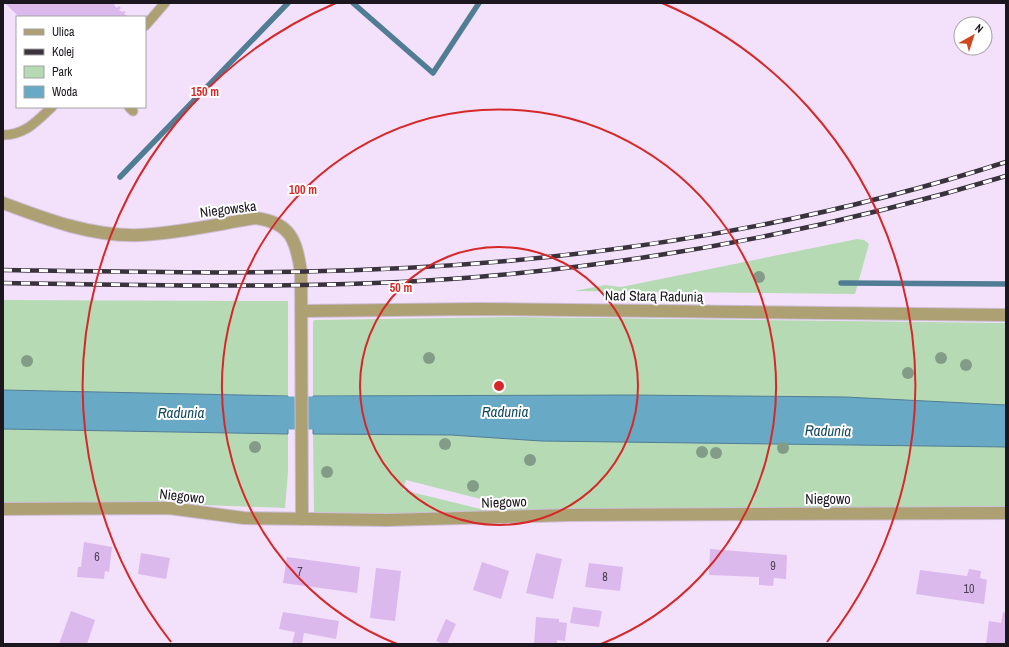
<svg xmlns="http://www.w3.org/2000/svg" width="1009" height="647" font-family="'Archivo Narrow',sans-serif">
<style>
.green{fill:#b6dbb4}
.water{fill:#68a9c6;stroke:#517d94}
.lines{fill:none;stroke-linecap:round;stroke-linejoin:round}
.stream{stroke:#517d94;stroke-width:5.5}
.river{stroke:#68a9c6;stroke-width:33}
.building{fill:#dcb9ec}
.lane-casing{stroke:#ccbcd4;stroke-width:11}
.street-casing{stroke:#ccbcd4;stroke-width:14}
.lane{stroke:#ada174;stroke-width:9}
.street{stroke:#ada174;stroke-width:12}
.rail-casing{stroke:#3a323d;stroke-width:4.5}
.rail{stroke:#fff;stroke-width:3;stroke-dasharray:9;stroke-linecap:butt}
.tree{fill:#839c88}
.ring{fill:none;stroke:#d62828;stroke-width:2}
.labels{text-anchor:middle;stroke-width:4;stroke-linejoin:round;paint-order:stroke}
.number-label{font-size:12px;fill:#4c3f52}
.street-label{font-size:14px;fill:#1c161f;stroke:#fff}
.water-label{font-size:15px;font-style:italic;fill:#154b60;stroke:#fff}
.centre{fill:#d62828;stroke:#fff;stroke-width:2}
.ring-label{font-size:12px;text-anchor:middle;font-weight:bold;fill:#d62828;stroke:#fff;stroke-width:4;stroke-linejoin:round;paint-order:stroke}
</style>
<rect width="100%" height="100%" fill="#f3e1fc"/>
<g class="green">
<polygon points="857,239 864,240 869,244 855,294 574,291 605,285 621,287"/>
<polygon points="3,300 288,301 288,396 3,390"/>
<polygon points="512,317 1006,323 1006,405 531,396 313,396 313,322 314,320"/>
<polygon points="3,429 288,434 288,472 285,508 149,503 3,504"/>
<polygon points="328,431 618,432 700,442 1006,447 1006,508 508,511 504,505 406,480 403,490 493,512 370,514 314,512 313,434"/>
</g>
<g class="water">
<polygon points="3,390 288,396 288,434 3,429"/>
<polygon points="629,395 845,397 1006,405 1006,447 541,441 451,435 313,434 313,396"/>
</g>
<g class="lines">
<g class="stream">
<polyline points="353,3 433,73 479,3"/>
<polyline points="120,177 288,3"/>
<polyline points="841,283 1006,284"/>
</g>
<polyline class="river" points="243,413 359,413"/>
</g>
<g class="building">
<polygon points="5,3 116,3 114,5 117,8 119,6 121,8 119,10 122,12 123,11 126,12 124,14 130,17 19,17"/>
<polygon points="84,542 112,547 109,572 105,571 104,579 77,577 78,567 81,567"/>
<polygon points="710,549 787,555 786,579 774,578 773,586 759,585 759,577 709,575"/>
<polygon points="141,553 170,558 166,579 138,574"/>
<polygon points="536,553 562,559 553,599 526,593"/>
<polygon points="287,557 360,567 357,593 283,583"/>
<polygon points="482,562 509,571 501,599 473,590"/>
<polygon points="589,563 623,567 620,591 585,587"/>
<polygon points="376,568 401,571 395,621 370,618"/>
<polygon points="969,569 981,571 980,578 987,580 984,604 916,594 920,570 967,576"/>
<polygon points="573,607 602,611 599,627 570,623"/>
<polygon points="71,611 95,620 87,644 59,644"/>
<polygon points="283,612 339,621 336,639 304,633 302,644 292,644 295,632 279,629"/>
<polygon points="1003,612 1006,613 1006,644 986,644 989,621 1001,623"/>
<polygon points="536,617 559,619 559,622 567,623 565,641 557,640 557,644 534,644"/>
<polygon points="446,619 456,624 447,644 443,644 436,641"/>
</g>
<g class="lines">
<defs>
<g id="lane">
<polyline points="145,26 165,3"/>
<polyline points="129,107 133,111"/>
<path d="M3,135C25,135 37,121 52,107"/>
</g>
<g id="street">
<path d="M3,203C48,220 93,237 141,235C180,233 218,224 256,218C291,223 296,240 301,272L302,519"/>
<polyline points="302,311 477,309 1006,315"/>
<polyline points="3,509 169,508 244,518 387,520 570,515 1006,513"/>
</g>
</defs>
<use href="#lane" class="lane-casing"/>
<use href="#street" class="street-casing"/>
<use href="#lane" class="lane"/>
<use href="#street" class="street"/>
<defs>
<g id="rail">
<path d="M3,270C137,272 271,275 405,268C608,258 813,224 1006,162"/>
<path d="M3,283C161,285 319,290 477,277C656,262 833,228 1006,176"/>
</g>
</defs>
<use href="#rail" class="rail-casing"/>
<use href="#rail" class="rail"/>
</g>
<g class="tree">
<circle cx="759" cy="277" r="6"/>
<circle cx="429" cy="358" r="6"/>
<circle cx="941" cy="358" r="6"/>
<circle cx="27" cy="361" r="6"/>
<circle cx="966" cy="365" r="6"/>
<circle cx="908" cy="373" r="6"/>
<circle cx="445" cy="444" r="6"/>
<circle cx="255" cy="447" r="6"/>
<circle cx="783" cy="448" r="6"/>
<circle cx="702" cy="452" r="6"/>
<circle cx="716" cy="453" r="6"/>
<circle cx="530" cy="460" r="6"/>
<circle cx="327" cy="472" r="6"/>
<circle cx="473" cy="486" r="6"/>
</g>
<g class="ring">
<circle cx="499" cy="386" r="139"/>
<path d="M397 644A277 277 0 1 1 601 644"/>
<path d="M171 642A416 416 0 0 1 336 3M662 3A416 416 0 0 1 827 642"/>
</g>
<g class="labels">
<g class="number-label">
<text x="97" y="561">6</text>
<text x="773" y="570">9</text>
<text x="300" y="576">7</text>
<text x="605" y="581">8</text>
<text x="969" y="593">10</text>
</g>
<g class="street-label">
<text transform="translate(228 209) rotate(-7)" y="5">Niegowska</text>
<text transform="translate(654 296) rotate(1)" y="5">Nad Starą Radunią</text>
<text transform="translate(182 496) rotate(6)" y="5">Niegowo</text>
<text x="828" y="504">Niegowo</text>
<text transform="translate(504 502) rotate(-2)" y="5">Niegowo</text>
</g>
<g class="water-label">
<text x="505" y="417">Radunia</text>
<text x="181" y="418">Radunia</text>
<text transform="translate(828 431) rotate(1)" y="5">Radunia</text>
</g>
</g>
<circle cx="499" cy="386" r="6" class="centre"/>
<g class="ring-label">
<text x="205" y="96">150 m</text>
<text x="303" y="194">100 m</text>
<text x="401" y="292">50 m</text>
</g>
<rect width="1009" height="647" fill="none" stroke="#1c161f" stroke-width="8"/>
<rect x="16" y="16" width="130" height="92" fill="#ffffff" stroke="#a4a2a5"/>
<rect x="24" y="29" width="20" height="6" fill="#ada174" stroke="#a4a2a5"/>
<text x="52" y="36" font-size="12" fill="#1c161f">Ulica</text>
<rect x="24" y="49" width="20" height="6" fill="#3a323d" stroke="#a4a2a5"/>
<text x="52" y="56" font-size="12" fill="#1c161f">Kolej</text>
<rect x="24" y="66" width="20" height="12" fill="#b6dbb4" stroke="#a4a2a5"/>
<text x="52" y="76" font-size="12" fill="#1c161f">Park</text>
<rect x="24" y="86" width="20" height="12" fill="#68a9c6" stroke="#a4a2a5"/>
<text x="52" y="96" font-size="12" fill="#1c161f">Woda</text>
<g transform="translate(973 36) rotate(39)"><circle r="19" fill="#ffffff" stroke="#a4a2a5"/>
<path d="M0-3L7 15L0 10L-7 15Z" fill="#d0481d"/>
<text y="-6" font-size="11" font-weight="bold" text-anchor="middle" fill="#1c161f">N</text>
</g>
</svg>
